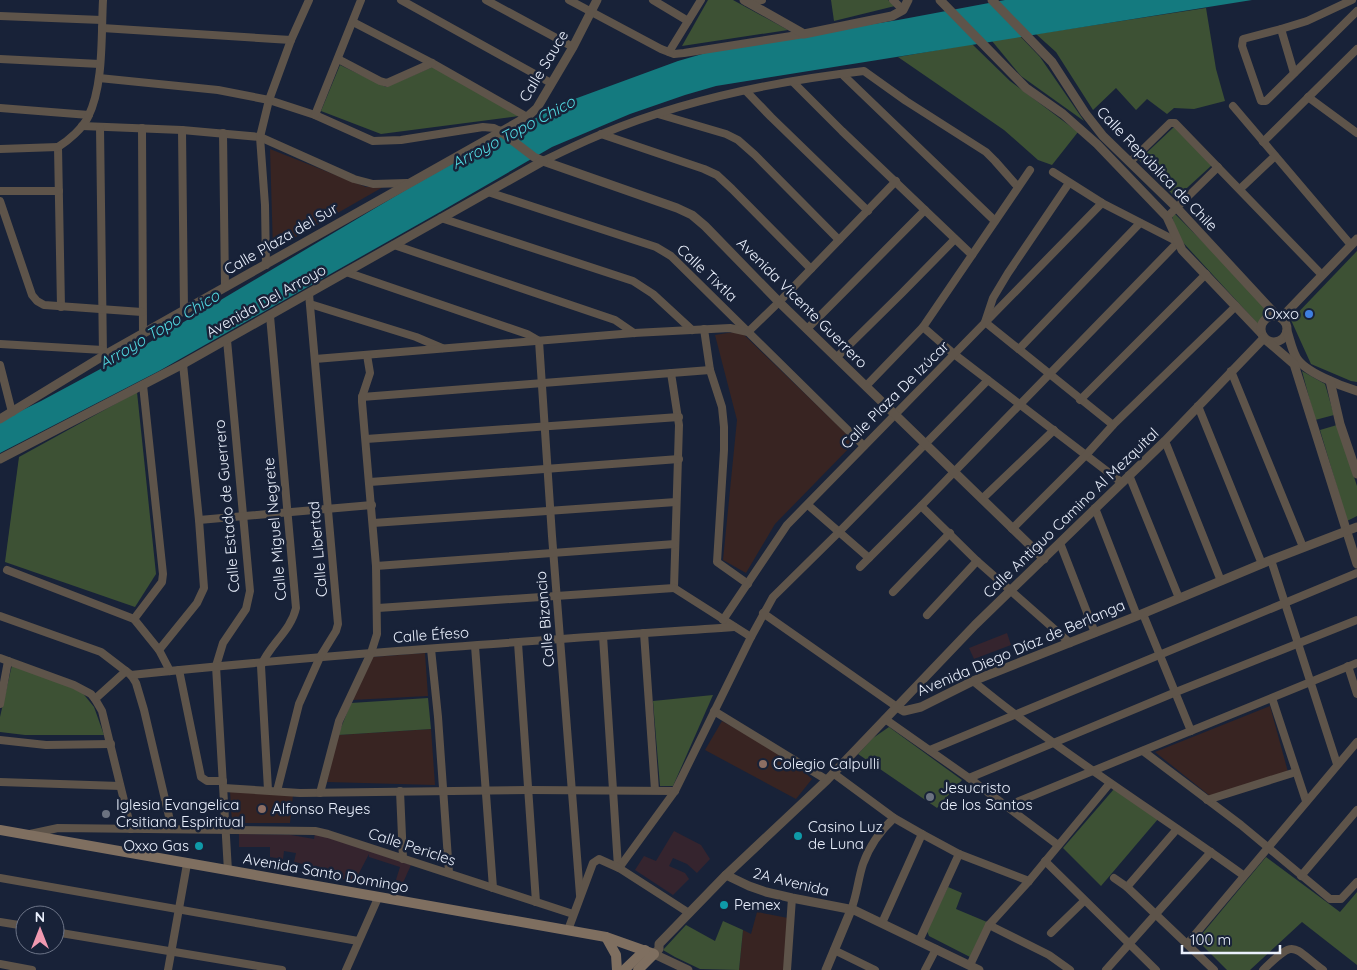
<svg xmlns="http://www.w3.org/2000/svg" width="1357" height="970" font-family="Quicksand,sans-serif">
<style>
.commercial{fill:#35242e}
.education{fill:#382422}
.green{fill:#3d5134}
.water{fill:#147a7f}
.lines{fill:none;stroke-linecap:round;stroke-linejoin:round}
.minor{stroke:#5e544a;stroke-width:8}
.tertiary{stroke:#5e544a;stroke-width:9}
.secondary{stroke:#7f6f60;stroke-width:10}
.shop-dot{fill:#3f7fe0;stroke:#182238;stroke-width:2}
.education-dot{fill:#8d6e63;stroke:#182238;stroke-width:2}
.worship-dot{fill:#6b7280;stroke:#182238;stroke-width:2}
.culture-dot{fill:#0f9aa8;stroke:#182238;stroke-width:2}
.labels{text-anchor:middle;stroke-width:5;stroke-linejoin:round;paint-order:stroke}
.street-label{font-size:15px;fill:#eaf0fd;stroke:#182238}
.poi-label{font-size:15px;fill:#eaf0fd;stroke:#182238;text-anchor:start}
.water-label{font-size:16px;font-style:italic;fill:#52d8e0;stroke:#182238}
</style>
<rect width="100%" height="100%" fill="#182238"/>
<g class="commercial">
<polygon points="1007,633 1011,645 974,659 969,648"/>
<polygon points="674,831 701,845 710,859 697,873 687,864 673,858 669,866 685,873 689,879 673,895 635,870 644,856 656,861"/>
<polygon points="315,833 411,865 401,887 394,886 400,867 369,857 369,854 358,875 362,876 359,882 311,873 312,866 294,862 296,853 284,851 283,859 270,857 270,847 239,847 239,834 291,835 314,839"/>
</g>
<g class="education">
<polygon points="270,149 366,187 383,187 273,250"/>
<polygon points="740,331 855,442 775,524 746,573 723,560 737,420 715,335"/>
<polygon points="425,653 428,696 352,700 373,657"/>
<polygon points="1270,706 1288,772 1210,796 1155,752"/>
<polygon points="722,721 790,759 812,779 796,799 705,750"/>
<polygon points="431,729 435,785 327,782 338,735"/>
<polygon points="230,791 293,795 290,823 232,823"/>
<polygon points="757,912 788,918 784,970 739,970 743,930 751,934"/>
</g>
<g class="green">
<polygon points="708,0 733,0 788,30 682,46"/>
<polygon points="831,0 888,0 895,6 834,21"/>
<polygon points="1206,8 1216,69 1225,101 1194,109 1174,108 1167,114 1147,99 1136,110 1116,88 1093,110 1056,52 1036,34"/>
<polygon points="1018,34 1040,57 1084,121 1021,76 992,41"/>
<polygon points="972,44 1010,81 1078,132 1052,165 1038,160 1004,130 898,57"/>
<polygon points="340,65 386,87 435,66 519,116 381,134 321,111"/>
<polygon points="1175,126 1212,165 1176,198 1139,160"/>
<polygon points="1175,214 1230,269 1269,312 1258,324 1178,237 1172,216"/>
<polygon points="1357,251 1357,382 1351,381 1311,364 1291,320"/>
<polygon points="1302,371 1325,384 1334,415 1315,420"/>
<polygon points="137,392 156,574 135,607 5,562 19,457"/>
<polygon points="1337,425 1357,486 1357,516 1347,521 1320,430"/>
<polygon points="12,665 81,691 94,707 104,735 25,735 0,732 0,717"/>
<polygon points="713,695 673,786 660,786 653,701"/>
<polygon points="428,698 431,729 338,735 351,703"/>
<polygon points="889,727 962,780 937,808 858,754 873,738"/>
<polygon points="1114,789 1158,819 1101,886 1063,848"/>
<polygon points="1266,857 1340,912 1357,892 1357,965 1302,922 1250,970 1227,970 1197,940"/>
<polygon points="948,887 962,893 956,909 987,922 970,957 929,936 927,931"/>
<polygon points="723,921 743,930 739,970 700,969 675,957 663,950 686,925 715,941"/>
</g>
<polygon class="water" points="1005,0 1252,0 716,86 685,95 630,114 552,147 440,212 159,371 0,453 0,421 41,401 145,345 409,188 501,136 569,101 678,61 723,48 898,20"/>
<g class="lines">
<g class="minor">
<polyline points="401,0 551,83"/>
<polyline points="486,0 573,47"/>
<polyline points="569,0 661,49 674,54 684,53 804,34"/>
<polyline points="653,0 688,21"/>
<polyline points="893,0 903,10"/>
<polyline points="1352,0 1307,21 1281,29 1243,39 1242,46 1261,101 1266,101 1357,11"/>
<polyline points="747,2 762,0"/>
<polyline points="0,16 102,20"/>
<polyline points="353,22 432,63 527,117"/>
<polyline points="102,28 291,40"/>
<polyline points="1281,29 1294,73"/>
<polyline points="669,52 701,0"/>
<polyline points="0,59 100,64"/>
<polyline points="338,59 380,81 387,83 432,63"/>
<polyline points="843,75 995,221"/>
<polyline points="99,78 218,90 269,100 315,115 373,141 401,140 483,127 494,128 500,131"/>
<polyline points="793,82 842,131 972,255"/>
<polyline points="746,91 771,117 868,211"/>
<polyline points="1308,97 1357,133"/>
<polyline points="1233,106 1351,245"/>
<polyline points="0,108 89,115"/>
<polyline points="658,114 726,134 738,140 755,155 839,240"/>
<polyline points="315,115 361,0"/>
<polyline points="82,126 182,130 260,137 354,179 373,184 407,183"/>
<polyline points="100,127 103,356"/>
<polyline points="142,128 143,333"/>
<polyline points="182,130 184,311"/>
<polyline points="223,133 225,287"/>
<polyline points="601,134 704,169 717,175 732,189 811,269"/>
<polyline points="1263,142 1357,49"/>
<path d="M58,147C68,141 83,128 88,117C104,85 101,36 103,0"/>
<polyline points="58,147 61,307"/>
<polyline points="0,149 58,147"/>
<path d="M543,161C562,152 582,142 602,134C683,100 777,81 864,71L906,101L986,152L995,161L1018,187"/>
<polyline points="1130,162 1170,123 1175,123 1322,275"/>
<polyline points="1069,183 1008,273 993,298 985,322 1113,425"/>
<polyline points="1240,189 1275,156"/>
<polyline points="0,191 59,191"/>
<polyline points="488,192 656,247 671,256 864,446"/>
<polyline points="0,201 32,295 37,301 44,305 142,312"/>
<polyline points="1167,217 1218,167"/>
<polyline points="441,218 633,281 653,294 692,330"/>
<polyline points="394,245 615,320 634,333"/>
<polyline points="266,265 265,205 260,137 269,100 291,40 309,0"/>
<polyline points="346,272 527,334 539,341 552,536 580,895"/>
<polyline points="310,304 416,337 442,348"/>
<polyline points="923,327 954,354 1121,482"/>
<polyline points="704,329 710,370 722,407 724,427 724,450 717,562 748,584"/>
<polyline points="807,329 925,210"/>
<polyline points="227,340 250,591 246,609 223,643 216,666 228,871"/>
<polyline points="0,344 103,350"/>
<polyline points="1019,349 1140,223"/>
<polyline points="837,357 902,293 955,239"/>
<polyline points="315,359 634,333 730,328 748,332 779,302 896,181"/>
<polyline points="0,365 12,412"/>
<polyline points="1231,371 1303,547"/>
<polyline points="671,373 679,425 674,588"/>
<polyline points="866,386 923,327 1030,170"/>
<polyline points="362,397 710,370"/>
<polyline points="1080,400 1206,274"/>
<polyline points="1198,406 1262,564"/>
<polyline points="366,439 679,417"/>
<polyline points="1165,441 1221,581"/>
<polyline points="1129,475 1179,598"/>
<polyline points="370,482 679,459"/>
<polyline points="982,499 1054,430"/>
<polyline points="808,505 869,558"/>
<polyline points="921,506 977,561 1070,643"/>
<polyline points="1095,508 1137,616"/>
<polyline points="199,520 372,505"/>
<polyline points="373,523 676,502"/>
<polyline points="1012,529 1086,455 1113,425 1236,306"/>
<polyline points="1060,543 1095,633"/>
<polyline points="1271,560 1337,764"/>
<polyline points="376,566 675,544"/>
<polyline points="860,567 921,506 1178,242 1102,203 1053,172"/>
<polyline points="7,570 134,619 159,650 170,671"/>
<polyline points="674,588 751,637"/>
<polyline points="893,592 950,533"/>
<polyline points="378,608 674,588"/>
<polyline points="763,613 897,707"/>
<polyline points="1143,614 1191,731"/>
<polyline points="927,615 977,561"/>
<polyline points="0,616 101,652 131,675 136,683 144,710 172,829"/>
<polyline points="134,619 162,582 163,574 143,385"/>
<polyline points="723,620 787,525 1102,203"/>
<polyline points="644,633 655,790"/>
<polyline points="603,636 618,867"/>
<polyline points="518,643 536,902"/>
<polyline points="475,646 493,888"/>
<polyline points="431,649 438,717 449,873"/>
<polyline points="159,650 197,603 204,588 199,520 183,364"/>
<polyline points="0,658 74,685 91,694 95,699 102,711 131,829"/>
<polyline points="1348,666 1357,694"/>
<polyline points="179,670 201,777 207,781 223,781"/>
<path d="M131,675C331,654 533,641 734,627"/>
<path d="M973,681C1059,752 1153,810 1243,875"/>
<polyline points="1272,698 1306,801"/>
<polyline points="95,699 126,671"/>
<polyline points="0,704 8,661"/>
<polyline points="714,711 827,780"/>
<polyline points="885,719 969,778 1058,845"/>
<polyline points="0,740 46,745 111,744"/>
<polyline points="930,750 1357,573"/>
<polyline points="1143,751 1241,825 1330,899 1341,899 1357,882"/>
<polyline points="833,773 894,818 922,834 959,854 1029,881"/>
<polyline points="969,778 1176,692 1357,620"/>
<polyline points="0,782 120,786"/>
<polyline points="224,788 300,793 529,790 675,791"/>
<path d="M268,790L261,666C269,645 291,631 296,608L270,316"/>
<polyline points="277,791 299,704 320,657 336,631 338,624 309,294"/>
<polyline points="400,791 403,859"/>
<polyline points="320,793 339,721 371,653 377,634 376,566 362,402 362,397 370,373 367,355"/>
<polyline points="1207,800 1296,772"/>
<polyline points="1007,806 1357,663"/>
<polyline points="30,834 58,828 315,831 328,834 573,914"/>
<polyline points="1045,861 1156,970"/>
<polyline points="619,868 675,791 751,637 773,597 839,532 988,380"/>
<polyline points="1301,876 1357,810"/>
<polyline points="0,878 358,941"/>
<polyline points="1114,878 1127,887 1214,970"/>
<polyline points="1127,887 1177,829"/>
<path d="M851,910C857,895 858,879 863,864C869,847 880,831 894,818"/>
<polyline points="0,922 25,926"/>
<polyline points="882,923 922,834"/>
<polyline points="989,925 1049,955 1070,970"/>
<polyline points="568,930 593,863 599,859 619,868 689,913"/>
<polyline points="55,932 282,970"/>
<polyline points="1051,933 1084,901"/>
<polyline points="919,941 959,854"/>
<polyline points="1187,944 1357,742"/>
<polyline points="834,950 875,970"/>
<polyline points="0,964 32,970"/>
<polyline points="970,965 989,925 1029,881 1110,783"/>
<polyline points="168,970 187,864"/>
<polyline points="346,970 378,898"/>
<polyline points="787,970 792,898"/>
<polyline points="925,970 936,949"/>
<polyline points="1106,970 1211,852"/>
<path d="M1263,970C1296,938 1291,946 1323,970"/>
</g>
<g class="tertiary">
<polyline points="744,0 804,34 892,16 903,10 908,0"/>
<polyline points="940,0 1026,88 1063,114 1097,144 1167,217 1182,250 1261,333"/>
<polyline points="992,0 1052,62 1085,113 1103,136 1177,208 1277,316"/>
<polyline points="500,131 534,157 543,161 677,208 692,215 705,226 779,302 1044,559"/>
<circle cx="1274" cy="329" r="13"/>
<polyline points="1281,318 1357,239"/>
<path d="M1287,331C1290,340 1292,350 1296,357C1304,372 1341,386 1357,391"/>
<polyline points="1266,340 1294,364 1357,564"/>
<polyline points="1330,381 1340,424 1357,474"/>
<polyline points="0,419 103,356 527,117 537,108 573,47 597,0"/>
<polyline points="0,459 183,364 543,161"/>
<polyline points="897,707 904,711 921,707 973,681 1137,616 1271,560 1357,527"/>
<polyline points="726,875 749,886 766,892 792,898 854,910 979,970"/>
<polyline points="688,970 654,954 659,949 659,944 726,875 827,780 975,625 1165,441 1264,338"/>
<polyline points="826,970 851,910"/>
</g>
<g class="secondary">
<polyline points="0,830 606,937 654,954 638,970"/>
<polyline points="606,937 616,955 617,970"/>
<polyline points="624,970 645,950"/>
</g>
</g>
<circle class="shop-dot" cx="1309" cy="314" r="5"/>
<g class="education-dot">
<circle cx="763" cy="764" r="5"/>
<circle cx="262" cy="809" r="5"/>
</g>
<g class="worship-dot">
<circle cx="930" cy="797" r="5"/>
<circle cx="106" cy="814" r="5"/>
</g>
<g class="culture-dot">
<circle cx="798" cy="836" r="5"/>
<circle cx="199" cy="846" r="5"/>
<circle cx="724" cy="905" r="5"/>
</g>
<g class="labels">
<g class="street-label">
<text transform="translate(544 66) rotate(-59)" y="5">Calle Sauce</text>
<text transform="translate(1157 169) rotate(46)" y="5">Calle República de Chile</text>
<text transform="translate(281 239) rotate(-30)" y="5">Calle Plaza del Sur</text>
<text transform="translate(707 273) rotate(43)" y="5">Calle Tixtla</text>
<text transform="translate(266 301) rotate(-29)" y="5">Avenida Del Arroyo</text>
<text transform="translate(802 303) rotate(45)" y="5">Avenida Vicente Guerrero</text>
<text transform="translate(895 395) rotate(-45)" y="5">Calle Plaza De Izúcar</text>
<text transform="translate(227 506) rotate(-95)" y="5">Calle Estado de Guerrero</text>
<text transform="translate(1071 513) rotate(-44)" y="5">Calle Antiguo Camino Al Mezquital</text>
<text transform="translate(275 529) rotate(-95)" y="5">Calle Miguel Negrete</text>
<text transform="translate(318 549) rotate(-95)" y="5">Calle Libertad</text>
<text transform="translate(545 619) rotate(-95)" y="5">Calle Bizancio</text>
<text transform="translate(431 635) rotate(-4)" y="5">Calle Éfeso</text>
<text transform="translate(1021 648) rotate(-23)" y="5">Avenida Diego Díaz de Berlanga</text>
<text transform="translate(412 847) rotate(18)" y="5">Calle Pericles</text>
<text transform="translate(326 873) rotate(10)" y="5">Avenida Santo Domingo</text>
<text transform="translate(791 882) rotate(14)" y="5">2A Avenida</text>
</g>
<g class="poi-label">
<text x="1299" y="319" text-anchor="end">Oxxo</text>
<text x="773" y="769">Colegio Calpulli</text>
<text x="940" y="793">Jesucristo<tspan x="940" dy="17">de los Santos</tspan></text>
<text x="116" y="810">Iglesia Evangelica<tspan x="116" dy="17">Crsitiana Espiritual</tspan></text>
<text x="272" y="814">Alfonso Reyes</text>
<text x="808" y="832">Casino Luz<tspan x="808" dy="17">de Luna</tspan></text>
<text x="189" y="851" text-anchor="end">Oxxo Gas</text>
<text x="734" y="910">Pemex</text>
</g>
<g class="water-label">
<text transform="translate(513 132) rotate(-28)" y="6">Arroyo Topo Chico</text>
<text transform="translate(159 329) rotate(-31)" y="6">Arroyo Topo Chico</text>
</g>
</g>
<g transform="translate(40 930)"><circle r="24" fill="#182238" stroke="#6c7487"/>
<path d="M0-4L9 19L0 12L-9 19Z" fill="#f19ab1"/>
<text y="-8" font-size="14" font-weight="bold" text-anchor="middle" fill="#eaf0fd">N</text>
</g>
<path d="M1182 945v8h98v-8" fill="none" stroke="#eaf0fd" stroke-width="2.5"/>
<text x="1190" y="945" font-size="15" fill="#eaf0fd" stroke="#182238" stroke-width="4" paint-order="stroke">100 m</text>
</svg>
